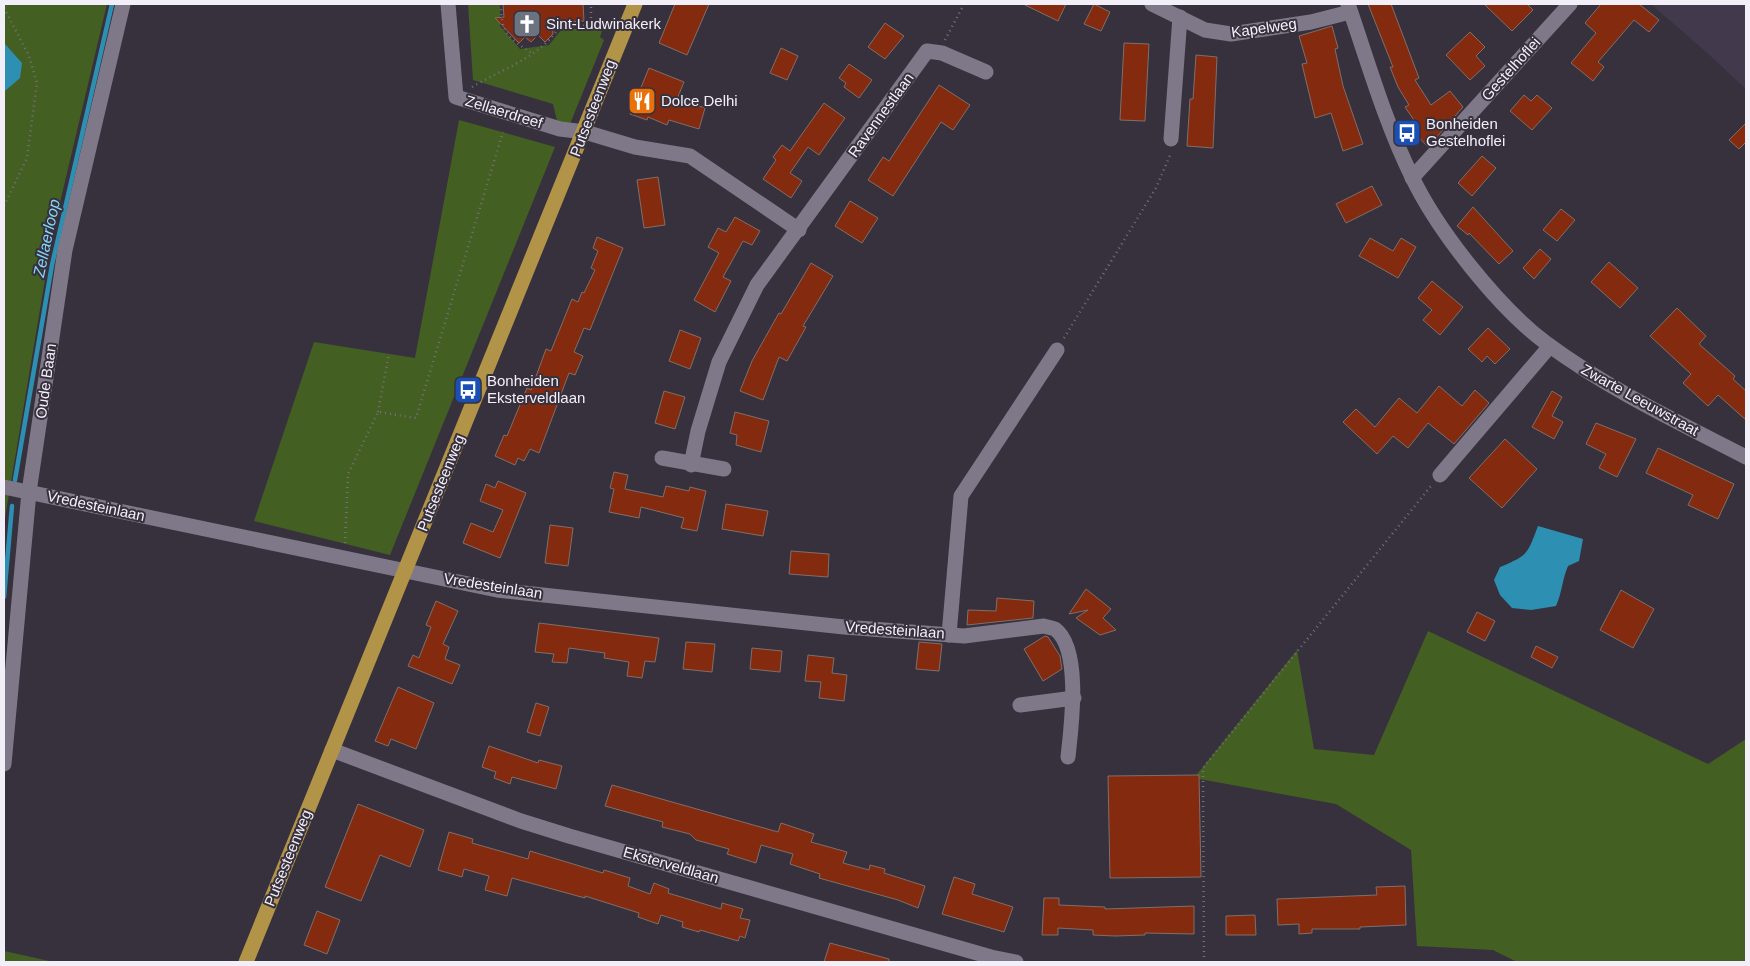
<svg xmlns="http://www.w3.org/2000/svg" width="1750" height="966" font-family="Helvetica,sans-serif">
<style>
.built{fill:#423a4c}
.green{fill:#445f22}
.water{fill:#2d90b3}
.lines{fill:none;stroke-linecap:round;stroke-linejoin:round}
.stream{stroke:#2d90b3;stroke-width:4.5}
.building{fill:#842b0f;stroke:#806e69}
.path{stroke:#76707c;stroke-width:2.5;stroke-dasharray:1 4;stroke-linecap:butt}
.minor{stroke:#7f7888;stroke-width:15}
.major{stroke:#b19448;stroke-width:15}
.labels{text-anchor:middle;stroke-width:4;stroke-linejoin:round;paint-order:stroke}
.poi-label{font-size:15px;fill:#f3eff8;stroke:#37313e;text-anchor:start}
.street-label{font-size:15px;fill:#f3eff8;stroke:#37313e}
.water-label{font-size:16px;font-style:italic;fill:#83d7f9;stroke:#37313e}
</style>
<rect width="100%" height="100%" fill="#37313e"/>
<polygon class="built" points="1651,4 1746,4 1746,89 1705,51"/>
<g class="green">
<polygon points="4,4 107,4 53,232 4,524 4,92 10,87 4,45"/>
<polygon points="468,4 500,4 500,26 520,49 549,45 561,30 595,27 595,30 602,31 600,37 604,40 570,124 557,121 553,104 473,80"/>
<polygon points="459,120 555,147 390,555 254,521 314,342 415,358"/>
<polygon points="1428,631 1708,764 1746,739 1746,962 1517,962 1493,950 1417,946 1411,850 1336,804 1194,778 1297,650 1314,749 1374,755"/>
<polygon points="4,951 54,962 4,962"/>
</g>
<g class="water">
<polygon points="5,44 22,63 20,78 4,92"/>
<path d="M1538,526L1583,539L1579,561L1568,566C1562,580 1562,593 1556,606L1531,610L1512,608L1500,595L1494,580L1500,567C1528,555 1527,555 1538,526Z"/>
</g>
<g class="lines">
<g class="stream">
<polyline points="15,480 52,265 112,4"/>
<polyline points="4,597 12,506"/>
</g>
</g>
<g class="building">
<polygon points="503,4 583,4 584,21 552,23 553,34 545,42 538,35 531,42 525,37 519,43 495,18 504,17"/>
<polygon points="675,4 709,4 687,55 659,43"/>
<polygon points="1023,4 1066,4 1058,21"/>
<polygon points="1094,4 1110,12 1101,31 1084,24"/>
<polygon points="1368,4 1391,4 1419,78 1415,80 1431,105 1450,91 1463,107 1428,147 1413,131 1418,126 1405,107 1409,105 1398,87 1390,67 1393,67"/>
<polygon points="1484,4 1527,4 1533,10 1512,31"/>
<polygon points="1601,4 1639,4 1659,20 1649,32 1634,20 1598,62 1604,67 1593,81 1571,63 1596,33 1585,23"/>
<polygon points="885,23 904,36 885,59 868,47"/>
<polygon points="1332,26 1338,48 1335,49 1343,86 1363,144 1343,151 1331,113 1315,118 1302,64 1307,63 1299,36"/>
<polygon points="1470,32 1485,47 1476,56 1485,66 1470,80 1446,55"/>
<polygon points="1124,43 1149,44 1145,121 1120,120"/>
<polygon points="781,48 798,56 787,80 770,73"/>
<polygon points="1196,55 1217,57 1213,148 1187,146 1190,99 1193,99"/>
<polygon points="849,64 872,80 859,98 844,87 846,83 839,78"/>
<polygon points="649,68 684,82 677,99 705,108 699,129 669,120 667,125 648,117 647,120 630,114"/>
<polygon points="939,85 970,105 953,130 941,122 893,196 868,180 883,157 889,161"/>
<polygon points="1524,95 1531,101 1537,95 1552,108 1532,130 1510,111"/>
<polygon points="824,103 845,118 819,155 808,147 790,173 802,181 791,198 763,179 776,160 773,157 782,145 790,151"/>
<polygon points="1746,123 1746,142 1739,149 1729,140"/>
<polygon points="1482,156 1496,168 1472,196 1458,183"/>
<polygon points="658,177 665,225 644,228 637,180"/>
<polygon points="1372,186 1382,205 1346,223 1336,204"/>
<polygon points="850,201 878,218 862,243 835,226"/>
<polygon points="1473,207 1513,251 1499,264 1469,233 1468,235 1457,226"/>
<polygon points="1561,209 1575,220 1557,241 1543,230"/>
<polygon points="735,217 760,231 752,245 743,241 723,277 731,281 715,312 694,300 719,253 708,247 718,228 726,232"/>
<polygon points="597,237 623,248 590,330 584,328 574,352 583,356 575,375 569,373 539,453 530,449 524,461 518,458 515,465 495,456 504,435 507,436 527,388 531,390 546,349 551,351 572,299 578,302 582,292 584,293 595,270 591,268 598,251 593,248"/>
<polygon points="1370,238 1393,251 1401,238 1416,247 1398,278 1359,256"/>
<polygon points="1540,249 1551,259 1534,279 1523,268"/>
<polygon points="1609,262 1638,288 1620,308 1591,282"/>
<polygon points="811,263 833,276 803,326 806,327 787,361 779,357 763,400 740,391 752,361 779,313 781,314"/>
<polygon points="1432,281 1463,307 1440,335 1423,320 1432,310 1418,298"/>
<polygon points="1677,308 1706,336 1699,344 1735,376 1733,379 1746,391 1746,420 1718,395 1708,406 1683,383 1691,374 1650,336"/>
<polygon points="1488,328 1510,349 1495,364 1487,356 1482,362 1468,349"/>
<polygon points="680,330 701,338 690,369 669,361"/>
<polygon points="1439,386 1462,406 1475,390 1489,403 1454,444 1428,423 1408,448 1393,436 1377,454 1343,422 1356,409 1375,427 1399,398 1417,413"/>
<polygon points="664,391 685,397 675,429 655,423"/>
<polygon points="1552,391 1562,397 1552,416 1563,422 1554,439 1532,427"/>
<polygon points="735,412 769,421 761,452 736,445 737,435 730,433"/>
<polygon points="1596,423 1636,439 1617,477 1599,468 1606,454 1586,444"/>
<polygon points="1505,439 1537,469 1502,508 1469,478"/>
<polygon points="1658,448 1734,484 1718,519 1688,505 1693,495 1646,473"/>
<polygon points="614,472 628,475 625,489 663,497 666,486 689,491 690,487 706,491 697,531 681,528 684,518 641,507 639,518 609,512 614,489 610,488"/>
<polygon points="498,481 526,493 500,558 463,543 471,523 493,532 503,510 480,501 486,484 495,488"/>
<polygon points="726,504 768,511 763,536 722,529"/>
<polygon points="550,525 573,528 568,566 545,563"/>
<polygon points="791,551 829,554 828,577 789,574"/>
<polygon points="1086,589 1111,609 1103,618 1116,630 1100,635 1076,618 1088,610 1069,614"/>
<polygon points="1621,590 1654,609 1633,648 1600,630"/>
<polygon points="997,598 1034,601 1033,618 967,625 968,610 996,611"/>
<polygon points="436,601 458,611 443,644 449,647 445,659 460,665 452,684 408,666 413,655 419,658 431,627 426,625"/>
<polygon points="1477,612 1495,621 1485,641 1467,632"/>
<polygon points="539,623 659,638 655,662 645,661 642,678 627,676 629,662 604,658 605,653 569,648 567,663 552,662 554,654 535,652"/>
<polygon points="1045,636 1048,637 1060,656 1062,669 1043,681 1024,649"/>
<polygon points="686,642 715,644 712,672 683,669"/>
<polygon points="919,642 942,644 939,671 916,669"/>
<polygon points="1536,646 1558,657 1552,668 1531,657"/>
<polygon points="752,648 782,651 780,672 750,669"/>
<polygon points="808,655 834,658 832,673 847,675 844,701 819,698 821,682 805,681"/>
<polygon points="398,687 434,703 416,749 391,739 388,746 375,741"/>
<polygon points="536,703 549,707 540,736 527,732"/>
<polygon points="489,746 538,763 539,760 562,766 556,789 512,777 510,784 494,778 496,772 482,767"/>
<polygon points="1199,775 1201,877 1110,878 1108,776"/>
<polygon points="612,785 778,832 781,823 814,834 811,842 847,852 843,863 869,870 870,865 885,869 884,873 925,886 918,908 898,900 819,878 820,874 790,864 793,854 761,845 756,863 727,854 729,849 696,840 690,834 662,827 663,822 605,806"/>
<polygon points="358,804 424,830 410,867 380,855 361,901 325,887"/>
<polygon points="449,832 473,839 472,843 528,859 530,851 603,873 604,870 630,878 628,886 650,894 654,883 669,889 668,893 721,909 722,903 743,909 740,918 750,920 745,938 740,936 738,941 700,930 699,932 682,927 683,922 661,915 658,924 638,917 639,913 585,896 585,898 512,878 507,896 485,890 489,876 464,869 462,877 438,870"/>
<polygon points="954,877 975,884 972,894 1013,907 1004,932 942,914"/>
<polygon points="1405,886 1406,925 1360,927 1360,929 1312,929 1312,933 1299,934 1299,924 1278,925 1277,899 1377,895 1376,887"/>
<polygon points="1044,898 1059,898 1059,905 1105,907 1105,909 1194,906 1194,934 1145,933 1145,935 1115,936 1093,935 1093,930 1058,928 1058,935 1042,935"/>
<polygon points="317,911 340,920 327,954 304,945"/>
<polygon points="1255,915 1256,935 1226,935 1226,916"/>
<polygon points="830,943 889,959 889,962 824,962"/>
</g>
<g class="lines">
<g class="path">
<path d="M501,4C501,35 508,37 533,54"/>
<polyline points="4,8 29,56 37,83 27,158 4,206"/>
<polyline points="945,40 964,4"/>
<path d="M472,87C502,69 537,59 558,29L591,25V4"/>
<polyline points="1064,338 1156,188 1171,153"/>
<polyline points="378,412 389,354"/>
<polyline points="345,543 348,474 378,412 416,418 503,132"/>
<polyline points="1204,962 1203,768 1431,486"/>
</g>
<g class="minor">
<polyline points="448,4 456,97 560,129 585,132 635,147 690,156 799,230"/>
<polyline points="1152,4 1205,30 1231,34 1311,22 1350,12"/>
<path d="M1348,4C1368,62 1385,122 1412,177C1438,231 1498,307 1546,343C1608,389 1678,422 1746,457"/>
<polyline points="1171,139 1180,17"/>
<polyline points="1412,178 1570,4"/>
<polyline points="662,458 724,469"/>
<polyline points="691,465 698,431 719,362 757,285 927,51 942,53 986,72"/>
<polyline points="1440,475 1550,346"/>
<path d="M4,487L497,590L844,627L964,636L1044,626C1047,627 1052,628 1055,629C1082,649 1071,729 1068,757"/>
<polyline points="949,635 961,496 1057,350"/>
<polyline points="1020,705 1074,698"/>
<polyline points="332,750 521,821 569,836 991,957 1016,962"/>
<polyline points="4,764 29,492 65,250 123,4"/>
</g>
<polyline class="major" points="246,962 635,4"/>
</g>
<defs>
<symbol id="church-square" viewBox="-11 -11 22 22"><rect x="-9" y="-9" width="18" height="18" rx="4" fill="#6b7280" stroke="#37313e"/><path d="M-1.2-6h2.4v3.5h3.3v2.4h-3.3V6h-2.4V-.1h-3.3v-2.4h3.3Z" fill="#fff"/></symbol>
<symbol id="restaurant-square" viewBox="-11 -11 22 22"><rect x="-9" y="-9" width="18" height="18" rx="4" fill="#e8710a" stroke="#37313e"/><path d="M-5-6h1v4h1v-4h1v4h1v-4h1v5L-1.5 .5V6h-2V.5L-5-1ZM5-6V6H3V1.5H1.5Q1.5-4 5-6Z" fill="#fff"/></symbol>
<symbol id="bus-square" viewBox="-11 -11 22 22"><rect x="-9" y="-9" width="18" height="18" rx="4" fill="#1a4fb4" stroke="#37313e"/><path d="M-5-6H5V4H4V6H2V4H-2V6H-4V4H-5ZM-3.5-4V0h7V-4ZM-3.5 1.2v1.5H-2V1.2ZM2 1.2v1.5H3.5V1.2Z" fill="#fff"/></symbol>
</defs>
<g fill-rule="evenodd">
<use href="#church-square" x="511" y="8" width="32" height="32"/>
<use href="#restaurant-square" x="626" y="85" width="32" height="32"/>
<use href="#bus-square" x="1391" y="117" width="32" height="32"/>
<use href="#bus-square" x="452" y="374" width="32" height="32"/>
</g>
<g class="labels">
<g class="poi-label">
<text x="546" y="29">Sint-Ludwinakerk</text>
<text x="661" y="106">Dolce Delhi</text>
<text x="1426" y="129">Bonheiden<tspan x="1426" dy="17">Gestelhoflei</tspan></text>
<text x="487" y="386">Bonheiden<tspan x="487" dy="17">Eksterveldlaan</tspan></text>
</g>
<g class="street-label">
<text transform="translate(1264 28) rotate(-8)" y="5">Kapelweg</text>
<text transform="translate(1511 69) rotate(-48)" y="5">Gestelhoflei</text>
<text transform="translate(593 108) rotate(-69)" y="5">Putsesteenweg</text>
<text transform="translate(504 112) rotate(17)" y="5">Zellaerdreef</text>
<text transform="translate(881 115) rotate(-54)" y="5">Ravennestlaan</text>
<text transform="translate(46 381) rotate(-82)" y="5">Oude Baan</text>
<text transform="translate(1640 400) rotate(29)" y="5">Zwarte Leeuwstraat</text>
<text transform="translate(441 483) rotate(-68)" y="5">Putsesteenweg</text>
<text transform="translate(96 506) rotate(12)" y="5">Vredesteinlaan</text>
<text transform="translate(493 586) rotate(9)" y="5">Vredesteinlaan</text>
<text transform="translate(895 630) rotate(4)" y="5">Vredesteinlaan</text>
<text transform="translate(288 858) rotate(-68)" y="5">Putsesteenweg</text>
<text transform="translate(671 865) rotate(16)" y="5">Eksterveldlaan</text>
</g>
<g class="water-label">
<text transform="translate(46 238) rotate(-78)" y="6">Zellaerloop</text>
</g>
</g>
<rect width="1750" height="966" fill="none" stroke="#f3eff8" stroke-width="10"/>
</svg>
